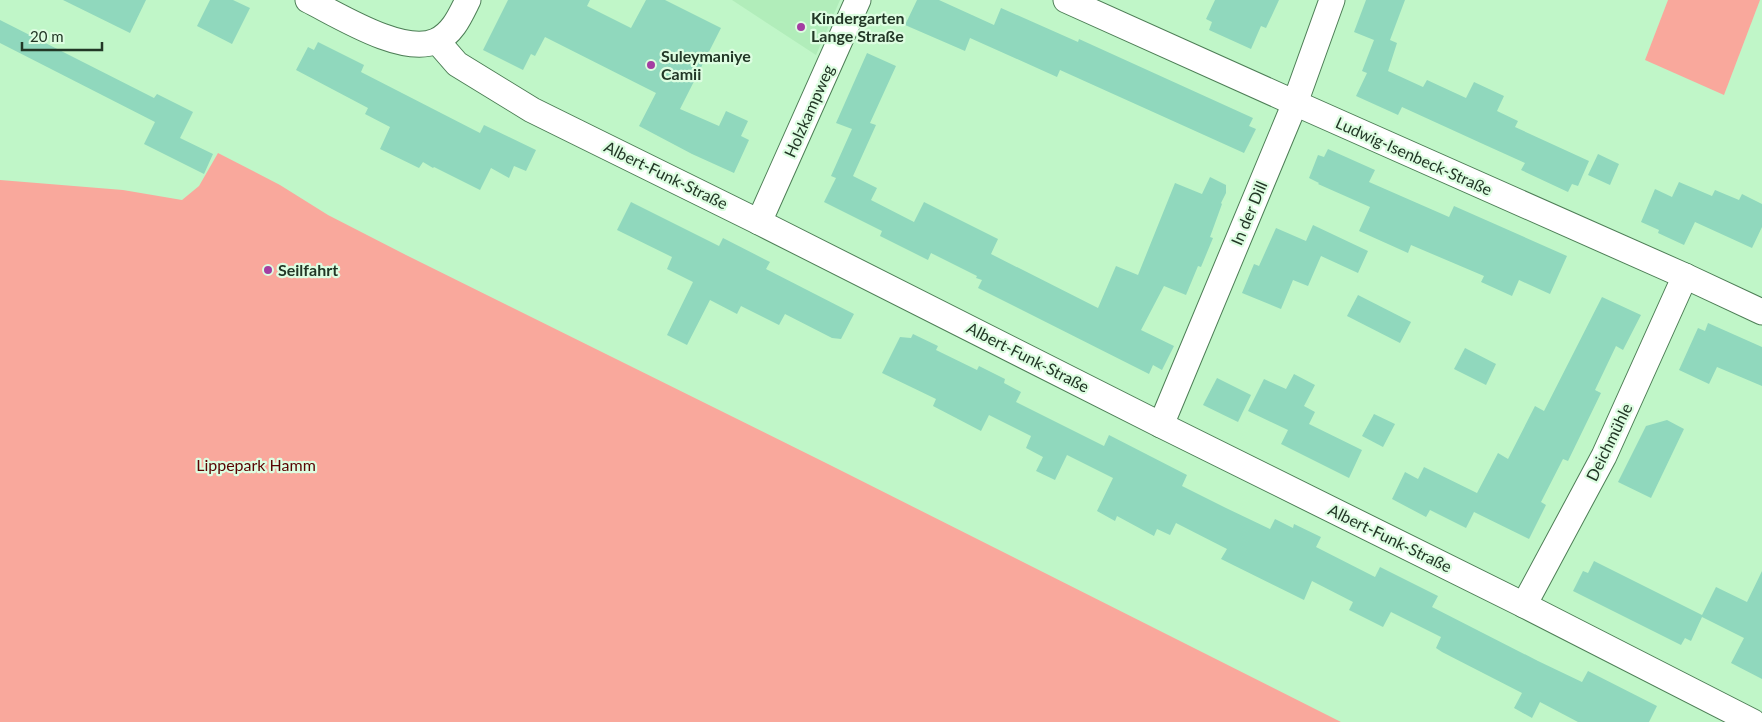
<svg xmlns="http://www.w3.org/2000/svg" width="1762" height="722" font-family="Lato,sans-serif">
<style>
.built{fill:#b1edba}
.green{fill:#f9a89c}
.building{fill:#90d8bd}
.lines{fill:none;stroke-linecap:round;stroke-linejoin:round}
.street-casing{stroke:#4d7e56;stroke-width:27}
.street{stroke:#fff;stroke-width:25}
.poi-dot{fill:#a43ea2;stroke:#ddfde1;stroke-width:2}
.labels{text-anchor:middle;stroke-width:4.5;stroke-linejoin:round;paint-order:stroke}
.poi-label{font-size:16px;font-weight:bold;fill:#223726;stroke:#ddfde1;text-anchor:start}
.street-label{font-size:16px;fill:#223726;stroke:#ddfde1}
.park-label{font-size:16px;fill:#590302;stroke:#ddfde1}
</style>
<rect width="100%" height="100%" fill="#c0f6c8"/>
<polygon class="built" points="732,0 840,0 816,55"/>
<g class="green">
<polygon points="1668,0 1760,0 1724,95 1645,60"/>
<polygon points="218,153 280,185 328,215 406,255 830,465 1341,722 0,722 0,180 123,190 182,200 199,186"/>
</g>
<g class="building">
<polygon points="63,0 146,0 130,33"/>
<polygon points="210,0 233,0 250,8 232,44 197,26"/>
<polygon points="508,0 590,0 587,6 631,28 646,0 665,0 721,28 680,109 719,126 726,111 748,121 741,136 749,140 734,173 692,154 639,126 656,93 545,37 535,56 531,54 523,70 483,50"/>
<polygon points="917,0 939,0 994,25 1001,8 1078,42 1079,39 1253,118 1249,126 1256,129 1244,153 1060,70 1057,77 970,38 965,51 905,25"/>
<polygon points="1215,0 1279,0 1266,28 1261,26 1251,49 1209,30 1212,22 1206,19"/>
<polygon points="1366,0 1405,0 1390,40 1397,43 1388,71 1423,87 1427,80 1466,98 1474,82 1504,96 1497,111 1518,121 1515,127 1589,161 1578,186 1572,184 1568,192 1521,170 1525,163 1483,144 1402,107 1398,115 1356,96 1367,73 1362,71 1374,40 1354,32"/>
<polygon points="0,20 154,98 157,94 193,112 180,138 213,154 204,174 144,144 155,122 0,43"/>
<polygon points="318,42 364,65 361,72 480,133 484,125 536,150 526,171 514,166 509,178 491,168 480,190 434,167 433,168 423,162 419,168 380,149 390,127 365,114 368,108 296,70 308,47 314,50"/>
<polygon points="867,53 896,66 870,123 876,125 853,176 877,188 871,200 914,222 924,202 998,239 991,254 1098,308 1116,266 1138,275 1175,183 1202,194 1210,177 1226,185 1226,193 1221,203 1222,204 1210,237 1213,238 1201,267 1198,266 1186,295 1164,286 1141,330 1174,346 1162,370 1153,365 1149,374 978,288 982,280 976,278 977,276 931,253 928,260 880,236 882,231 824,202 836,178 831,176 852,129 836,123"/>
<polygon points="1328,149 1375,170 1369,182 1449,217 1454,206 1567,256 1550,294 1519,280 1512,296 1481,282 1484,276 1411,245 1408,253 1359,231 1370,207 1318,184 1319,183 1309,178 1318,155 1324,157"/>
<polygon points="1598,154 1619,164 1610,185 1588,175"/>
<polygon points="1679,182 1712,196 1715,190 1739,200 1742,194 1762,204 1762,227 1752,248 1695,222 1684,245 1658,233 1659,230 1641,222 1655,189 1672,197"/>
<polygon points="631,202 719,246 723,238 770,262 766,269 854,314 841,339 832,338 785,314 779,325 741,306 737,314 710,300 687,345 667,335 693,282 667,269 672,257 617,230"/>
<polygon points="1313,225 1368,251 1358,273 1321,256 1308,286 1293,280 1281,309 1242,293 1254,264 1259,266 1276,228 1306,241"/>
<polygon points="1358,295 1411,322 1400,343 1347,316"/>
<polygon points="1602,297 1641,315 1623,350 1616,346 1595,390 1601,393 1568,461 1563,459 1541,502 1546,505 1529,539 1474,512 1466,528 1430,510 1426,517 1392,499 1405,472 1418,479 1424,467 1477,493 1498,453 1508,459 1535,406 1544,411"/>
<polygon points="1708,323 1762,347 1762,386 1717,367 1709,384 1679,370 1698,328 1705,331"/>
<polygon points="913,334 938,346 936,350 977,370 979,366 1005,379 1004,383 1021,392 1016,402 1104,446 1109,435 1187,475 1182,486 1226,508 1270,529 1275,519 1293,528 1294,524 1321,537 1316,547 1375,577 1380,567 1438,596 1432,607 1538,661 1582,682 1588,671 1657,706 1649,722 1578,722 1540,702 1532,718 1514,708 1522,693 1442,652 1436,648 1441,637 1391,612 1383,627 1349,610 1353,602 1312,581 1304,600 1221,559 1227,549 1176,523 1170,535 1157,529 1154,536 1117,516 1115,521 1097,511 1113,478 1067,455 1055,480 1036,471 1043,457 1026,448 1031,436 989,415 981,431 933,406 936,399 882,373 900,337 911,338"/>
<polygon points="1465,348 1496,364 1486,385 1454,369"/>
<polygon points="1294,374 1315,385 1304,406 1315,412 1309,424 1362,450 1349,478 1281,444 1288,430 1248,411 1264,379 1286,389"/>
<polygon points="1217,378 1251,395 1238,422 1203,405"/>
<polygon points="1374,414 1395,424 1383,447 1362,436"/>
<polygon points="1667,420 1684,429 1651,498 1618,482 1646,426"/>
<polygon points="1594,561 1702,615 1716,587 1747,602 1762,571 1762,679 1731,663 1744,638 1702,617 1691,641 1685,638 1681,645 1573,591 1583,571 1588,573"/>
</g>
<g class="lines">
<defs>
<g id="street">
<path d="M308,0C338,15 403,56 436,41C453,33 460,16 468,0"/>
<polyline points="1066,0 1295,103 1685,276 1762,312"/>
<polyline points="437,41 457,64 532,110 759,222 1161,425 1524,605 1753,722"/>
<polyline points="759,222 858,0"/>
<polyline points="1161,425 1295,103 1332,0"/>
<polyline points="1524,605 1604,456 1685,276"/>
</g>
</defs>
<use href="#street" class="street-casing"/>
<use href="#street" class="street"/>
</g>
<g class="poi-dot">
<circle cx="801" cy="27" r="5"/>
<circle cx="651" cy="65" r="5"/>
<circle cx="268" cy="270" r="5"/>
</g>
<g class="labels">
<g class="poi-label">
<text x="811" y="24">Kindergarten<tspan x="811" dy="18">Lange Straße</tspan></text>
<text x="661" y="62">Suleymaniye<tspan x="661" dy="18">Camii</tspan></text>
<text x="278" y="276">Seilfahrt</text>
</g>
<g class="street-label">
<text transform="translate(809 111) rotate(-66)" y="6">Holzkampweg</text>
<text transform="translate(1414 156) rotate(24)" y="6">Ludwig-Isenbeck-Straße</text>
<text transform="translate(666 175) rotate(26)" y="6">Albert-Funk-Straße</text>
<text transform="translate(1249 213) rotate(-67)" y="6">In der Dill</text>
<text transform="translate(1028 357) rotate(27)" y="6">Albert-Funk-Straße</text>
<text transform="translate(1609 442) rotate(-64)" y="6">Deichmühle</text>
<text transform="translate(1390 538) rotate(26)" y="6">Albert-Funk-Straße</text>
</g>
<g class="park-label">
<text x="256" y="471">Lippepark Hamm</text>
</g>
</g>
<path d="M22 42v8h80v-8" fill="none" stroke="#223726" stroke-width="2.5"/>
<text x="30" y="42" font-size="15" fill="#223726" stroke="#ddfde1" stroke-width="4" paint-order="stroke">20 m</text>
</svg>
